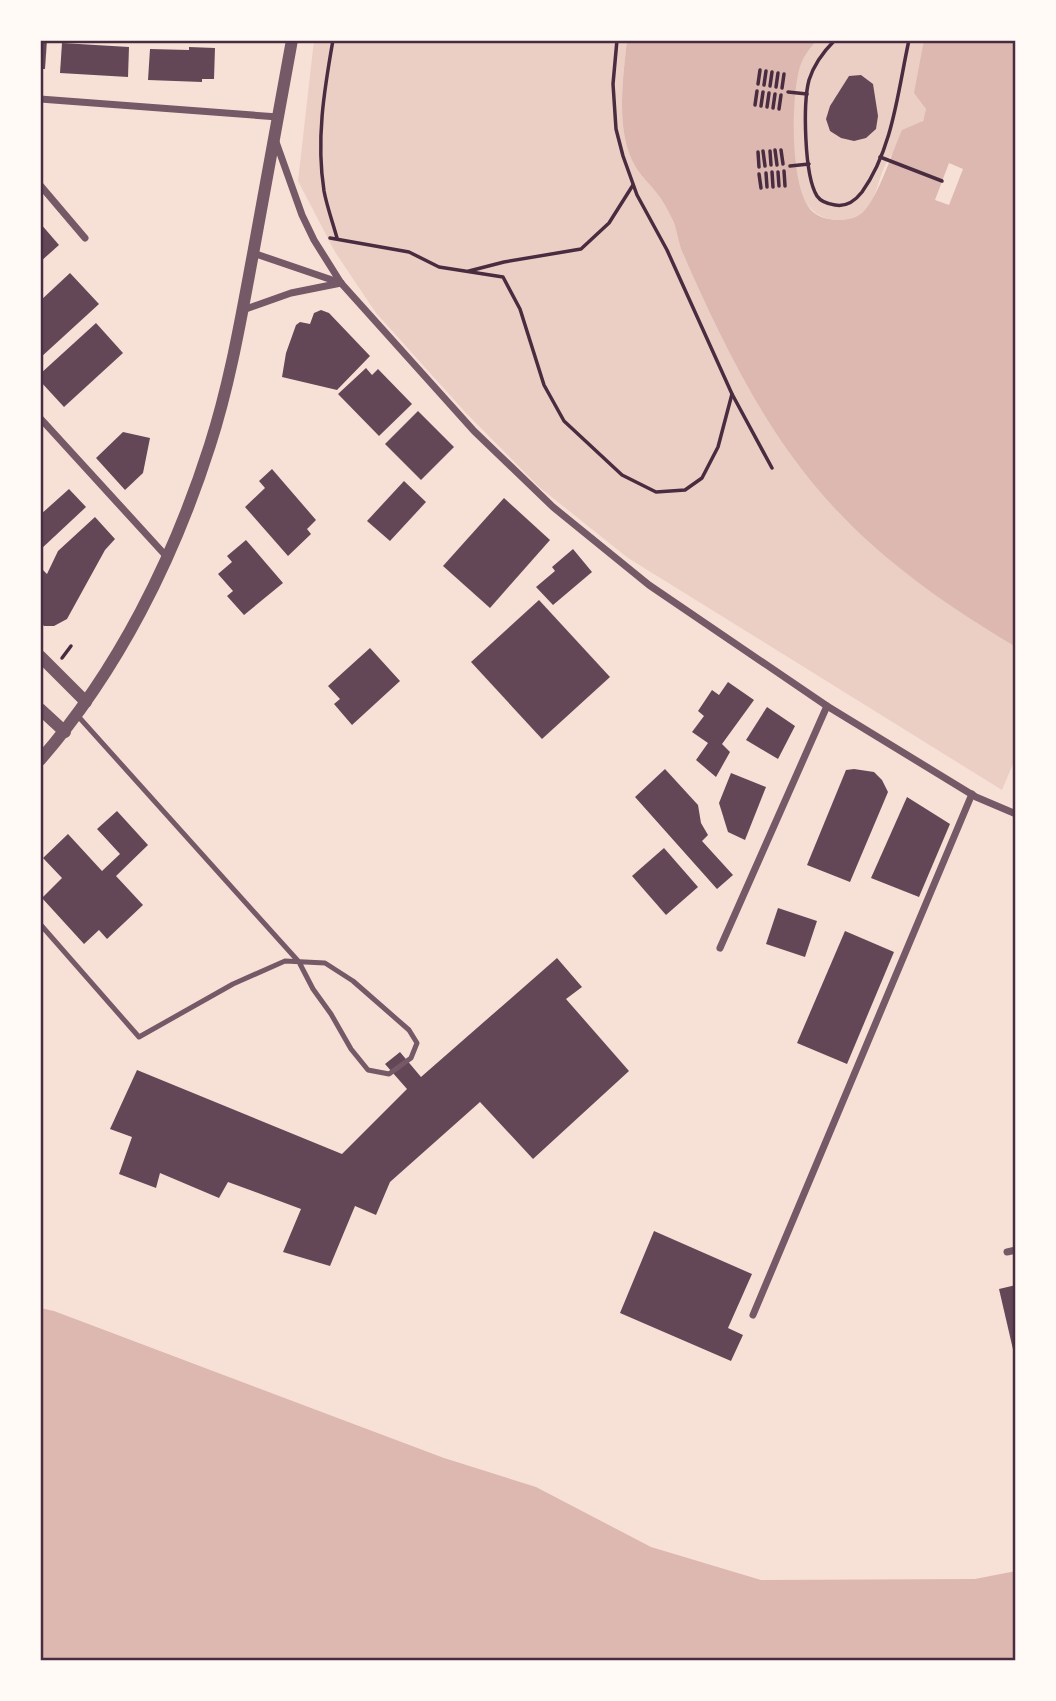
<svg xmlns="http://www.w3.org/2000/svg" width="1056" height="1701" font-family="Overpass,sans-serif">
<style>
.green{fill:#ebcfc5}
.water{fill:#dcb8b0}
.pier{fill:#f7e1d7}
.building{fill:#644757}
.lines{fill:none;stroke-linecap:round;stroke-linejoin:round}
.path{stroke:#4a2c40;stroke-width:3.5}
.service{stroke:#755966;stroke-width:5}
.minor{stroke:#755966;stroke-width:7}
.tertiary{stroke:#755966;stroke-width:12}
.neatline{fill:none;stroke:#4a2c40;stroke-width:2.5}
</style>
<rect width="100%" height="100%" fill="#f7e1d7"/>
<g class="green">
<path d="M314,40H627C623,78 615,131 635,166C640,175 649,183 655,191C663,200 669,212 674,223C677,231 678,240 681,249C709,314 749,398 791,455C851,539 929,594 1016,647V757L1002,790L628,558L539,487L465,412L376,313L335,252L298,181Z"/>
<path d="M818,40H924C920,63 929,87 926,109C924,131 899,142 888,160C878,176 878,199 863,212C857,218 846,220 838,220C825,220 814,214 806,203C790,179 791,94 800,67C803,57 810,47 818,40Z"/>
</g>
<g class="water">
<path d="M627,40H818C810,47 803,57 800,67C791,95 789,192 813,212C820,218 830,220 838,220C847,220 857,218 863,212C878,198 893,150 902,130L923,121L926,109L914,93L924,40H1016V647C929,595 851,539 791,455C749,398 709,314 681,249C678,240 677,231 674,223C669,212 663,200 655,191C649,183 640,175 635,166C615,131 623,79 627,40Z"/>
<polygon points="40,1308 54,1311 444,1458 536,1487 651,1547 761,1580 975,1579 1016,1571 1016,1661 40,1661"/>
</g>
<polygon class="pier" points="949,163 963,169 949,205 935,200"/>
<g class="building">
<polygon points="40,40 47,40 45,69 40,69"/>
<polygon points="62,43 129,47 128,77 60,73"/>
<polygon points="189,47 215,48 214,79 202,79 202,82 148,80 150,49 189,50"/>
<polygon points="861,75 873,84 878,116 876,129 866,138 854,141 841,138 830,131 826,119 830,106 849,76"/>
<polygon points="40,223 59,245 40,262"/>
<polygon points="70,273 99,304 40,358 40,301"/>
<polygon points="321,310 329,313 370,356 337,390 282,377 286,353 296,325 300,322 310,324 314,313"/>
<polygon points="96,323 123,353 64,407 40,381 40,374"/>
<polygon points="366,368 372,375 378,369 412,404 379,436 338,394"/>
<polygon points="418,411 454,447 421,480 385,444"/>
<polygon points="123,432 150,438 143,473 125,490 96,458"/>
<polygon points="272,469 316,520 307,529 311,534 288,556 245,507 265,488 259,481"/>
<polygon points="404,481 426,502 390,541 367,521"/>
<polygon points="69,489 86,507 40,550 40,515"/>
<polygon points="504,498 550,540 490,608 443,566"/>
<polygon points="95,517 115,539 105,550 67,619 54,626 44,626 40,622 40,567 47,574 58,551"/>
<polygon points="246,540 283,583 244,615 227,596 233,591 218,574 232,562 227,556"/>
<polygon points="573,549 592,572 553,605 536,587 555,571 552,567"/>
<polygon points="539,600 610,677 542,739 471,662"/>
<polygon points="370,648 400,681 352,725 334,704 340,699 328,686"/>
<polygon points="728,682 754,700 722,744 730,752 716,777 696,760 708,743 692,732 704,716 698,711 712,690 719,695"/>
<polygon points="767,707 795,726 778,759 746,740"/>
<polygon points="665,769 698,805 701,823 708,835 702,841 733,875 717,889 635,797"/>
<polygon points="854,769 874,772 882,780 888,792 850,882 807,865 846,770"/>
<polygon points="731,773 766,787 745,840 728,832 719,803"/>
<polygon points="907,797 950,824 919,897 871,878"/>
<polygon points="117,811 148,845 116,876 143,905 107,939 99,930 84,944 42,898 62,878 43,858 68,834 102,871 120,854 97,829"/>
<polygon points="664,848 698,887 666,915 632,876"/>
<polygon points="778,908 817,921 805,957 766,944"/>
<polygon points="845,931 894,952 847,1064 797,1043"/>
<polygon points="557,958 582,987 566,999 629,1071 533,1159 480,1102 390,1182 376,1215 355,1206 330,1266 283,1252 301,1209 228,1182 219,1198 160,1173 156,1188 119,1174 132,1137 110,1129 137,1070 342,1154 407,1089 385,1064 400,1052 421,1077"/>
<polygon points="654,1231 752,1274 728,1328 743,1335 731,1361 620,1313"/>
<polygon points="1016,1285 1016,1357 1015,1358 999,1289"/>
</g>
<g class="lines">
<g class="path">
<path d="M333,40C324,91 316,140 324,191C327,207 333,223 337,238"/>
<path d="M835,40C823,52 814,64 809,80C803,103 804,175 817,196C821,202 828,204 835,205C846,207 855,201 862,192C893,149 898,90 909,40"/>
<polyline points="758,84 760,70"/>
<polyline points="764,85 766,71"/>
<polyline points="770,86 772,72"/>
<polyline points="776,87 778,73"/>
<polyline points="782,88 784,74"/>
<polyline points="788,92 807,94"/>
<polyline points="755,105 757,91"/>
<polyline points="761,106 763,92"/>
<polyline points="767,107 769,93"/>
<polyline points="773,108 775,94"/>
<polyline points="779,109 781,95"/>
<polyline points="775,150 777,165"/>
<polyline points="781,150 783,164"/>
<polyline points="763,151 765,166"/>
<polyline points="770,151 771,165"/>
<polyline points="758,152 759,167"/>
<polyline points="880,157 942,181"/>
<polyline points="790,166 809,164"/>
<polyline points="784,171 785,186"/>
<polyline points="772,172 773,187"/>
<polyline points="778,172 779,186"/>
<polyline points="766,173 767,187"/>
<polyline points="759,174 761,188"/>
<polyline points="330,238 409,252 439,267 503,277 520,309 544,385 564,421 622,475 656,492 685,490 702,478 718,447 732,394 667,250 637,195 623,156 616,129 613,84 617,40"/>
<polyline points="469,271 504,262 581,249 609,223 633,185"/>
<polyline points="732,394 772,468"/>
<polyline points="62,658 71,646"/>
</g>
<polyline class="service" points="40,924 139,1037 233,984 285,961 325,963 353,981 409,1030 417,1043 411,1058 389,1074 368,1070 351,1049 331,1014 313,989 299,962 77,715"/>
<g class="minor">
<polyline points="40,99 278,117"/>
<polyline points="276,142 302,215 314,240 341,283 474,431 553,507 649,585 827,706 976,797 1016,814"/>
<polyline points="40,185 85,238"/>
<polyline points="253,253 341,283"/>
<polyline points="243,310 291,293 341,283"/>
<polyline points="40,418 167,557"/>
<polyline points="720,948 827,706"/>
<polyline points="1007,1252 1016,1250"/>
<polyline points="753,1315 972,794"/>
</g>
<g class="tertiary">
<polyline points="40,656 86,702"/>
<polyline points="40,709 65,732"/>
<path d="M40,760C118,671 174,558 210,445C230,383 241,318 253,254C266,183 279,112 292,40"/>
</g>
</g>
<rect width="1056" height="1701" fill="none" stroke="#fffaf5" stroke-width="84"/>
<rect x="42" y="42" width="972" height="1617" class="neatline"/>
</svg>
